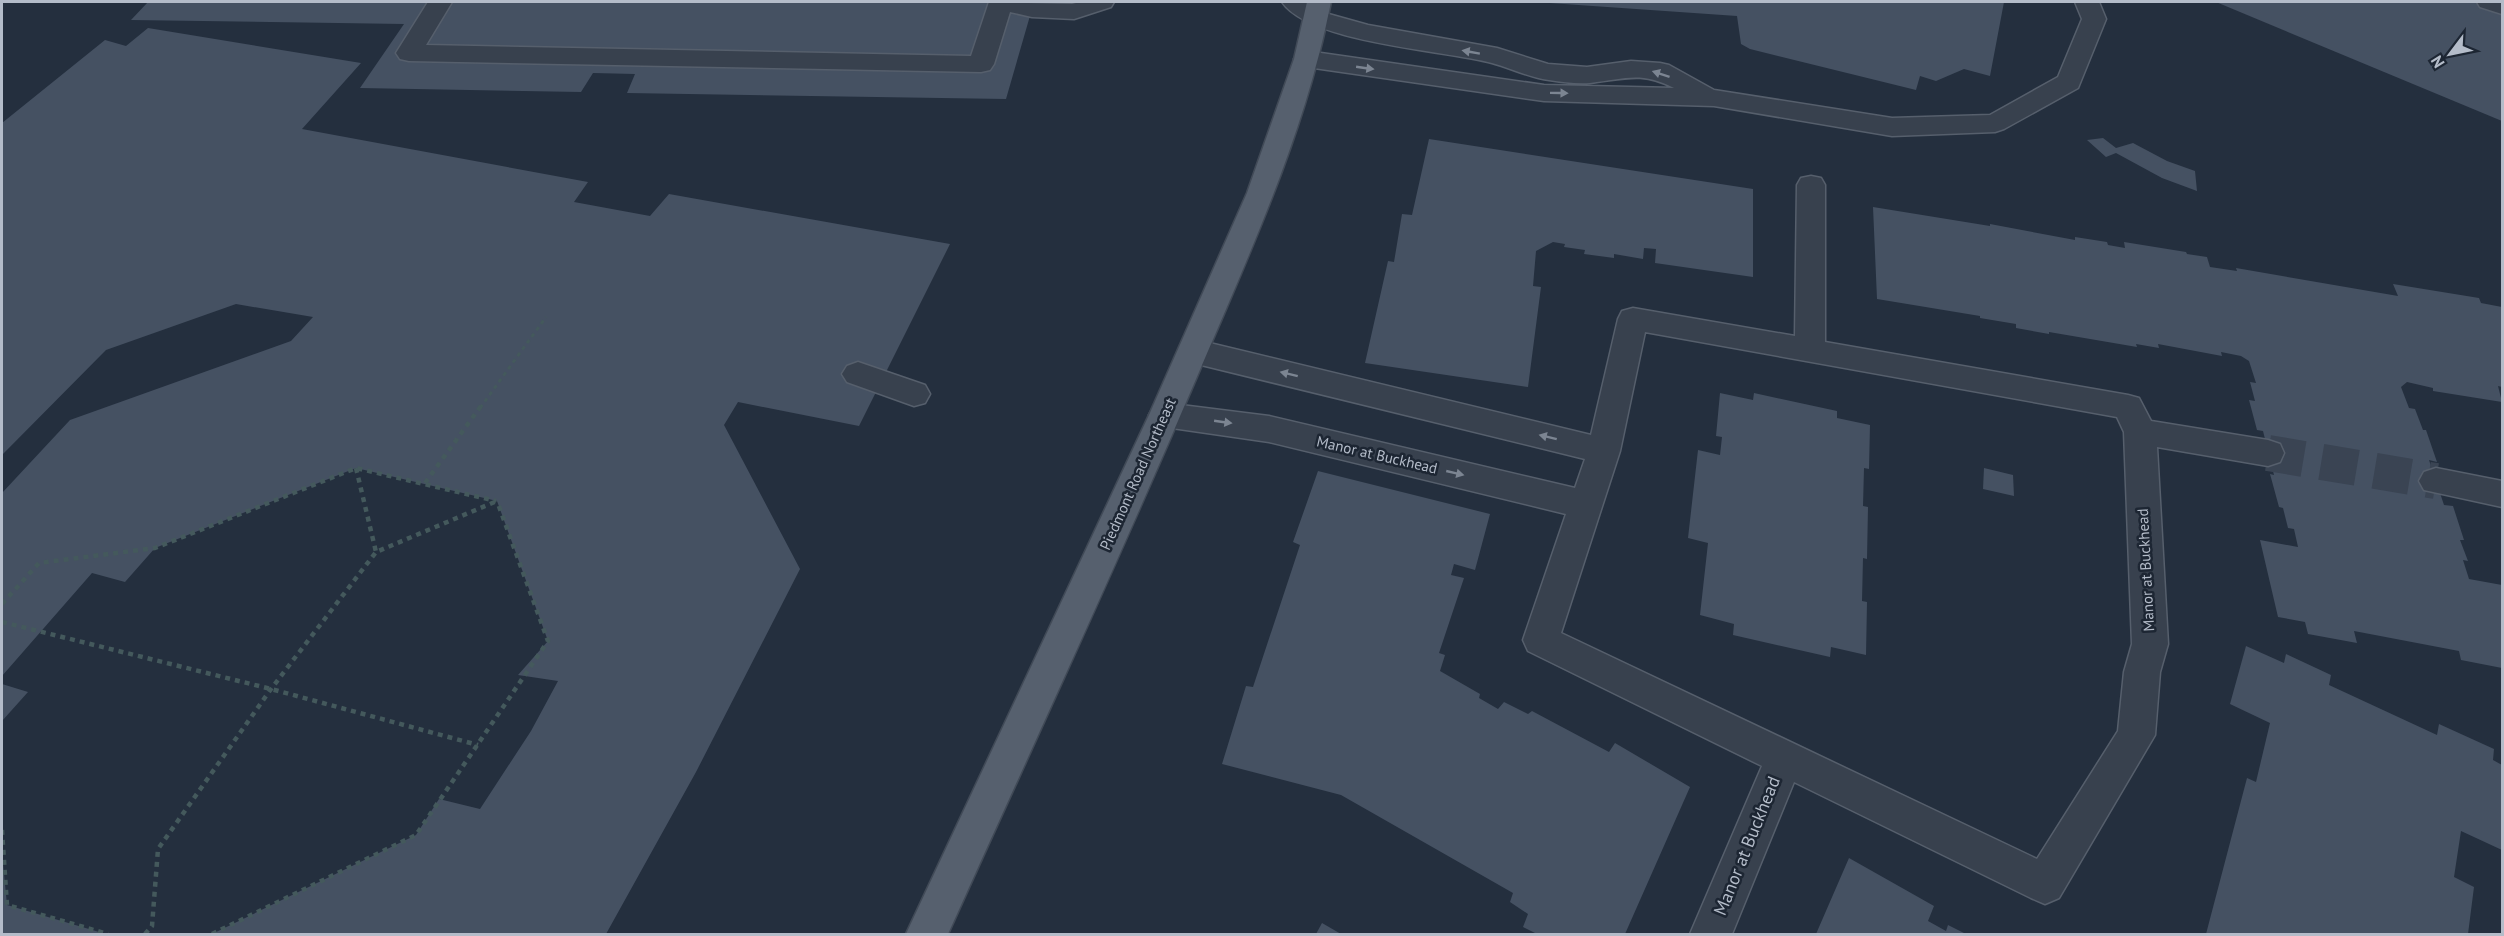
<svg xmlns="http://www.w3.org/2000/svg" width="2504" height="936" font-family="'PT Sans',sans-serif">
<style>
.building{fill:#455162}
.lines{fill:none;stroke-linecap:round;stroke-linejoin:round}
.minor-tunnel{stroke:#3a4453;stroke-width:36;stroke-dasharray:36 18;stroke-linecap:butt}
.minor-casing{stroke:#565f6c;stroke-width:3}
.major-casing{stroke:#414a57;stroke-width:3}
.path-far1{stroke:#44595c;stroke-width:3;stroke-dasharray:4 4;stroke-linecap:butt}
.path{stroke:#44595c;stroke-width:4.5;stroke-dasharray:5 5;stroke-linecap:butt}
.minor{fill:#38414e;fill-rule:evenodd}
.major{fill:#56606e;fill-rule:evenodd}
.oneway{fill:#7c8592}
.labels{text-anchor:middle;stroke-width:5;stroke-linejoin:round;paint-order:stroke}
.street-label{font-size:15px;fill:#b4bcc9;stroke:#1d2633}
.near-street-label{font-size:18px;fill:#b4bcc9;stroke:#1d2633}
</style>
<rect width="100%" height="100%" fill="#242f3e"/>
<g class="building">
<polygon points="148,2 1034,2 1006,99 627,93 635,74 593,73 581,92 360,88 404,24 131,20"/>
<polygon points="1535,2 2004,2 1990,76 1964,69 1936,81 1920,76 1916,90 1750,49 1741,44 1737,16"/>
<polygon points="2216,2 2502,2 2502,121"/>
<polygon points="148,28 361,63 302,129 588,182 574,202 650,216 669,194 950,244 859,426 738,402 724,425 800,569 696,772 606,934 212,934 416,835 439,799 480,809 531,731 558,681 518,675 548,641 497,501 356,468 155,548 125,582 92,573 2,676 2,493 70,420 291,341 313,317 236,304 106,350 2,455 2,123 105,40 126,46"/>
<polygon points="2103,138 2116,148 2133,143 2167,161 2195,171 2197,191 2162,178 2116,153 2106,157 2087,140"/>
<polygon points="1429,139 1753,189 1753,277 1655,263 1656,249 1644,248 1643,259 1614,254 1614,258 1584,254 1585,250 1564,247 1565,244 1553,242 1536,251 1533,286 1541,287 1528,387 1365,363 1388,261 1394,262 1402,214 1412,215"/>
<polygon points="1873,207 1990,226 1990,224 2075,240 2075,237 2107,242 2108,245 2125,248 2124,242 2186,252 2187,254 2207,257 2210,267 2237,271 2236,268 2398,296 2393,284 2479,298 2481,303 2502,307 2502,387 2498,386 2502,402 2433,391 2433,388 2407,382 2401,387 2409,408 2415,409 2423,430 2426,430 2437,462 2429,460 2444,505 2453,506 2464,540 2460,540 2468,561 2463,560 2469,579 2502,585 2502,668 2461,660 2459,651 2354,631 2357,643 2308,634 2305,622 2278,617 2260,540 2298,547 2294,529 2288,528 2283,508 2279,507 2270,474 2274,475 2263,431 2257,430 2249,400 2255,401 2250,382 2256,383 2249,361 2241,356 2221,352 2222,356 2158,344 2159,348 2136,344 2137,347 2049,332 2049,334 2016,328 2016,324 1980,318 1980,316 1877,299"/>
<polygon points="1720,393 1753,400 1754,393 1837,411 1837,418 1870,425 1869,469 1864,468 1863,506 1868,507 1867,559 1863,558 1862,601 1867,602 1866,655 1831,647 1830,657 1733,635 1734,624 1700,615 1708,543 1688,538 1698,450 1720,455 1722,437 1716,436"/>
<polygon points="1984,468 2013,475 2014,496 1983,489"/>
<polygon points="1318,471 1490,514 1475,570 1454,564 1451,575 1464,578 1439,653 1445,655 1440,671 1480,694 1479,698 1498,709 1504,702 1528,714 1532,711 1609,752 1615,743 1690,787 1625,934 1537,934 1523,927 1528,914 1510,902 1513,893 1341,795 1222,764 1246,686 1253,687 1300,545 1293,542"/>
<polygon points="2246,646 2284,663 2286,654 2331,675 2329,685 2437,735 2439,724 2494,749 2493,760 2502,765 2502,850 2461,831 2454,877 2474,887 2468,934 2206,934 2247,778 2256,782 2270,723 2230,704"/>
<polygon points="2,684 28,692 2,721"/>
<polygon points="2,853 7,905 106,934 2,934"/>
<polygon points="1849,858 1934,906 1928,921 1946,931 1948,925 1966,934 1816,934"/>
<polygon points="1322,923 1341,934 1316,934"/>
</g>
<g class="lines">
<polyline class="minor-tunnel" points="2268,453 2436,481"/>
<defs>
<g id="minor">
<polygon points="428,2 452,2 426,45 971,56 989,2 1072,4 1080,2 1114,2 1111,7 1074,19 1032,17 1010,12 994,64 990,70 981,72 409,61 400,59 396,53"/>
<path d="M1282,2H1309L1325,13L1368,25L1497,48L1548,64L1587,67L1631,61L1660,63L1669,65L1714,90L1892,118L1990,115L2058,77L2082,19L2075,2H2099L2106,19L2078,88L2004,129L1995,132L1892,136L1714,106L1544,101L1307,67L1298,65L1294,59L1298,53L1307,51L1544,85L1674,88C1641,71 1625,79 1590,83C1577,84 1562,82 1549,80C1530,78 1511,68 1492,63C1443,50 1310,43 1282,2Z"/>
<polygon points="2477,2 2502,2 2502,14 2480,7"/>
<path d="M1811,176L1821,178L1825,185V342L2128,395L2139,398L2151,421L2268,440L2280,444L2284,453L2280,462L2268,466L2157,447L2168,644L2160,672L2155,735L2059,898L2045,904L2031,898L1794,782L1732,934H1690L1762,766L1528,651L1523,640L1566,514L1269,442L1165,427L1154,424L1149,415L1154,406L1165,403L1269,416L1575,488L1585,459L1193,363L1182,359L1178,351L1182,343L1193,339L1591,435L1618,319L1622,311L1633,308L1795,336L1797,185L1801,178ZM1645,332L2117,417L2124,432L2132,644L2124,672L2118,731L2037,859L1561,633L1620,451Z"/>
<polygon points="858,362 925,385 930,394 925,403 914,406 847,382 842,374 847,366"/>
<polygon points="2436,468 2502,481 2502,507 2424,490 2419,481 2424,472"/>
</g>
<path id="major" d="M1307,2H1331C1306,129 1253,246 1202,365C1121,556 1033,745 948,934H906L1149,415L1247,193L1294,59Z"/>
</defs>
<use href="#minor" class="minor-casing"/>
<use href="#major" class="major-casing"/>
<polyline class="path-far1" points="480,408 546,317"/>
<g class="path">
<polyline points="356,468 376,552"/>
<polyline points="425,483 481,406"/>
<polyline points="2,604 39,563 155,548 356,468 496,501"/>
<polyline points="2,622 271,689 478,745"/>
<polyline points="2,830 7,905 108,934"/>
<polyline points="145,934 152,926 158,849 271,689 376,552 497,501"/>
<polyline points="212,934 416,835 548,641 497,501"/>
</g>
<use href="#minor" class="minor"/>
<use href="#major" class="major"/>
</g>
<defs><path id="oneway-solid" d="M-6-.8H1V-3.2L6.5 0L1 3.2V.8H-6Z" transform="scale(1.5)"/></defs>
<g class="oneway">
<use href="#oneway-solid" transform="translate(1471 52) rotate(-170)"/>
<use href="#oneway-solid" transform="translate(1365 68) rotate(8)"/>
<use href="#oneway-solid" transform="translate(1661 74) rotate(-162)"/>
<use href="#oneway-solid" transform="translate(1559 93) rotate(1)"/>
<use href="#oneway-solid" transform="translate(1289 374) rotate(-166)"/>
<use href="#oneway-solid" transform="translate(1223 422) rotate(8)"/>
<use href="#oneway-solid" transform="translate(1548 437) rotate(-166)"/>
<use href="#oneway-solid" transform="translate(1455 473) rotate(13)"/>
</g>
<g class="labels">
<g class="street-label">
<text transform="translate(1377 455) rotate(13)" y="5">Manor at Buckhead</text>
<text transform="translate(1138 474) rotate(-66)" y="5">Piedmont Road Northeast</text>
<text transform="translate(2146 570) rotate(-93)" y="5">Manor at Buckhead</text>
</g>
<g class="near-street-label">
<text transform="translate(1747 846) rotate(-68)" y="6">Manor at Buckhead</text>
</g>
</g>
<rect width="2504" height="936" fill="none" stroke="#b4bcc9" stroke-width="6"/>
<g transform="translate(2450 54) rotate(238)" stroke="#1d2633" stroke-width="4.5" paint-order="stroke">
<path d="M0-4.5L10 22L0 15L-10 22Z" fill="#b4bcc9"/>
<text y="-9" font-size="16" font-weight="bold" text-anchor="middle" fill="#b4bcc9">N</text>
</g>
</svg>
